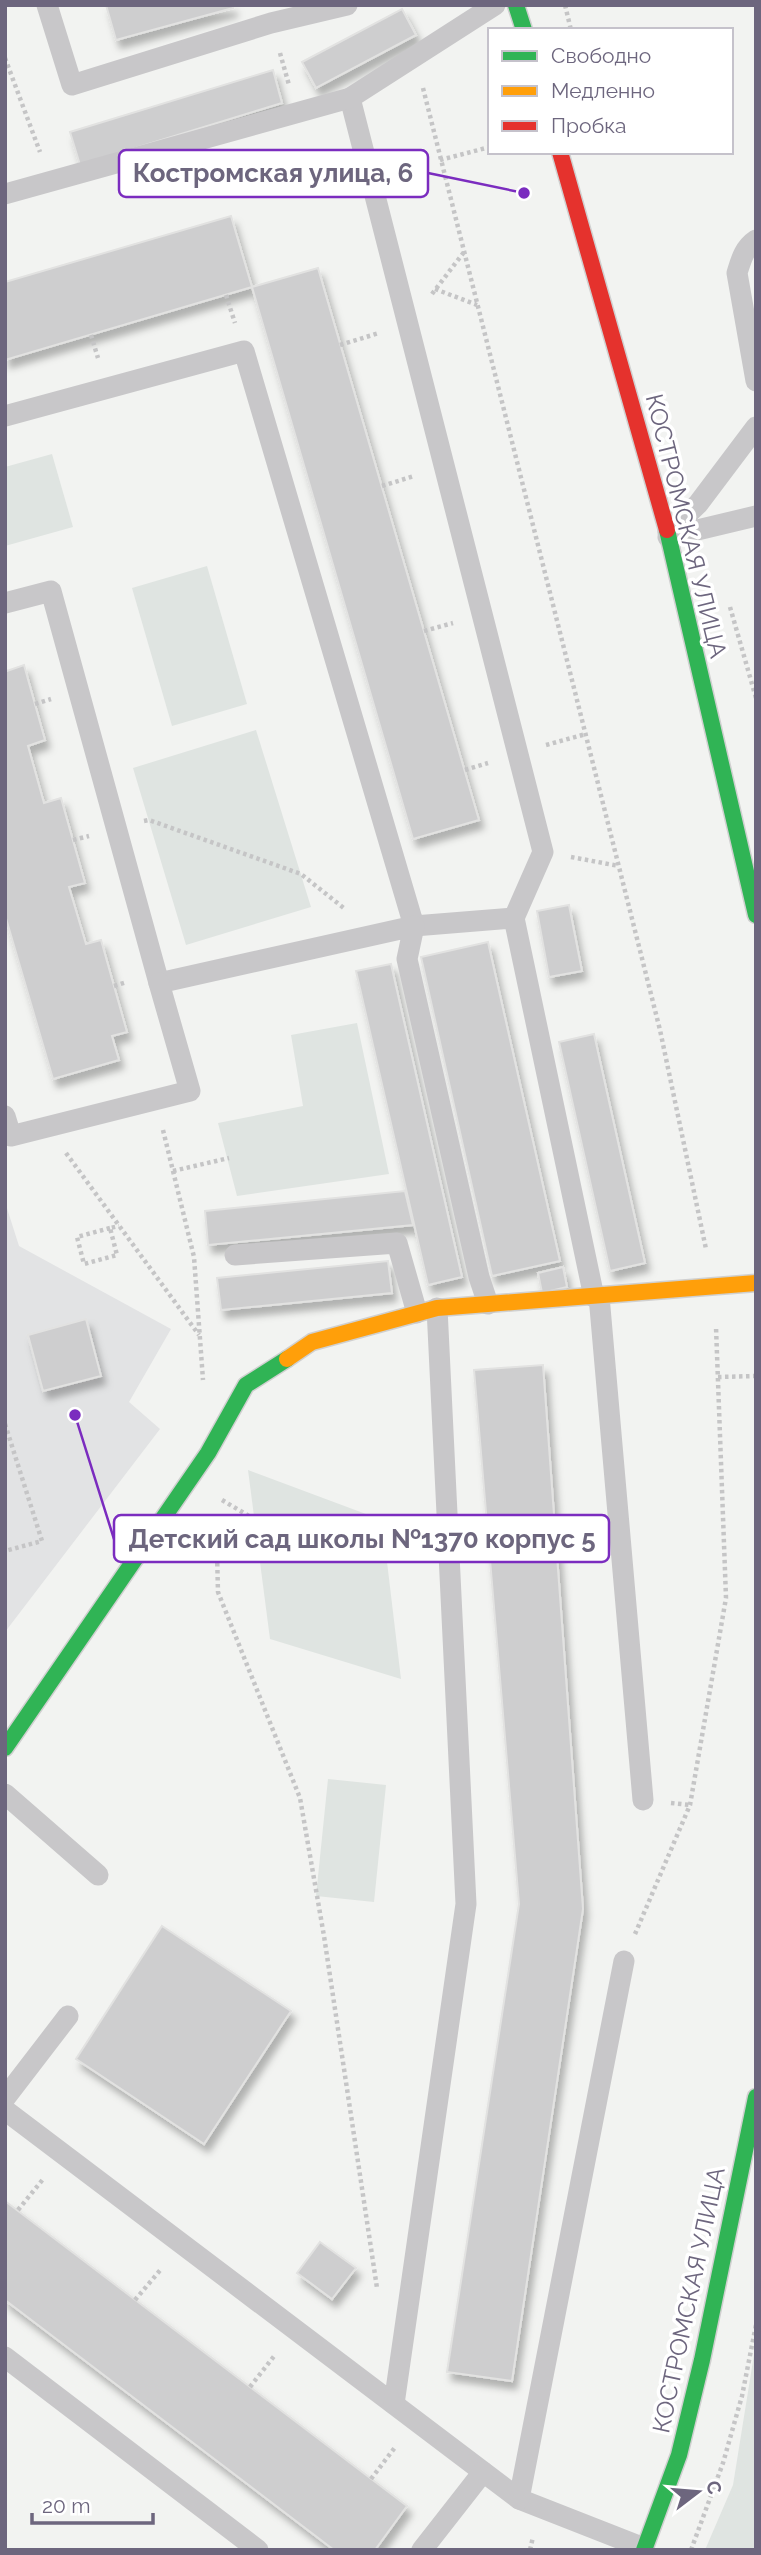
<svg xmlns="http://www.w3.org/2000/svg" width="761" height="2555" font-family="Raleway,sans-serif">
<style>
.built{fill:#e2e3e4}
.green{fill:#dfe4e1}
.building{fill:#cececf;stroke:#e2e2e1;stroke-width:2;filter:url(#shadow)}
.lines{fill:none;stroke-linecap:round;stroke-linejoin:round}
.fast-casing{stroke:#d0d0d0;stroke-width:19}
.slow-casing{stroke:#d0d0d0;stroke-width:19}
.jam-casing{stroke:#d0d0d0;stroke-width:19}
.path{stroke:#c5c5c6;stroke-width:4.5;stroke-dasharray:3.5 3.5;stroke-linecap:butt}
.lane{stroke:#c8c7c9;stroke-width:21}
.fast{stroke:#30b455;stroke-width:16}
.slow{stroke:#ff9f0a;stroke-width:16}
.jam{stroke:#e5322d;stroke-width:16}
.labels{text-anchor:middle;stroke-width:7;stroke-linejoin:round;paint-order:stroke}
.street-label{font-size:24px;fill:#6d667e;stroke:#fff}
.leader{fill:none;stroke:#7b2cbf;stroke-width:2.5}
.callout-dot{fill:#7b2cbf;stroke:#fff;stroke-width:2.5}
.callout{fill:#fff;stroke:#7b2cbf;stroke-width:2.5}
.callout-label{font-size:26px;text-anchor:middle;font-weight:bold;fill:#6d667e}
</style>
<defs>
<filter id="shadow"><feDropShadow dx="4.5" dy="8" stdDeviation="3.5" flood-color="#0004"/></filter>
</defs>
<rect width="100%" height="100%" fill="#f2f3f1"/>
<polygon class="built" points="5,1202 19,1246 171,1329 129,1402 160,1429 5,1632"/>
<g class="green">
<polygon points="52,454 73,527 5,546 5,467"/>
<polygon points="207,566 247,704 172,726 132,588"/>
<polygon points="256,730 311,907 186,945 133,768"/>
<polygon points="357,1023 389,1174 237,1196 218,1123 303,1106 291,1035"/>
<polygon points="248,1470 382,1520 401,1679 270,1639"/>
<polygon points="328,1779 386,1785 374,1902 316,1896"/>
<polygon points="756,2342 756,2550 705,2550 733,2485"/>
</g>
<g class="building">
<polygon points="106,5 232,5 233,8 116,40"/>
<polygon points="402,9 416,35 316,88 302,62"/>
<polygon points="273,70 282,103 80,165 70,132"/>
<polygon points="231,216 252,287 5,360 5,282"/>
<polygon points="318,268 479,820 413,839 252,287"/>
<polygon points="24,665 45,740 28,746 44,803 61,798 85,883 69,887 86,944 101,940 127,1032 112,1036 119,1060 53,1079 5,915 5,667 7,671"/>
<polygon points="569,905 582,971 549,977 537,911"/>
<polygon points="488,942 560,1261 492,1276 421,957"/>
<polygon points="391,964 462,1277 428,1285 356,971"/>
<polygon points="594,1034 645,1263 610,1271 559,1042"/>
<polygon points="405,1191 413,1225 208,1245 205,1211"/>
<polygon points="388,1261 392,1293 221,1310 217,1278"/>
<polygon points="563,1267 567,1287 542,1293 538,1273"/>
<polygon points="86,1319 101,1376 43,1391 28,1335"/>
<polygon points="543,1365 583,1909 512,2381 447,2372 519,1904 474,1370"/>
<polygon points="162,1926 291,2011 204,2144 76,2059"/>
<polygon points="5,2201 407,2506 375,2550 334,2550 5,2300"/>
<polygon points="320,2242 356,2268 332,2299 297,2273"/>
</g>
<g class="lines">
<defs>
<g id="fast">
<polyline points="516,5 524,30"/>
<polyline points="667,530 756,915"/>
<polyline points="5,1748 208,1453 246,1385 287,1359"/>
<polyline points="644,2550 679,2455 702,2360 756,2097"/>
</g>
<polyline id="slow" points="287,1359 312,1342 437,1308 756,1283"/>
<polyline id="jam" points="560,152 667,530"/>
</defs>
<use href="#fast" class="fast-casing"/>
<use href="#slow" class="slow-casing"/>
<use href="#jam" class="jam-casing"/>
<g class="path">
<polyline points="565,5 571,30"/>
<polyline points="280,53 289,85"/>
<polyline points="5,58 40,152"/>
<polyline points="423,88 660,1030 706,1249"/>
<polyline points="440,160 490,147"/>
<polyline points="435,289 477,305"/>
<polyline points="432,294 464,252"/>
<polyline points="226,295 235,323"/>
<polyline points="91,335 98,358"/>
<polyline points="340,345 379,333"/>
<polyline points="382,486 414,476"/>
<polyline points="730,607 756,698"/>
<polyline points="424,631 453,623"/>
<polyline points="35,704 51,699"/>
<polyline points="546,745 586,734"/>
<polyline points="465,770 488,763"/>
<polyline points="144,821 149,820 301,874 345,909"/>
<polyline points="73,840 89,836"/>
<polyline points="571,857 619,866"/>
<polyline points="114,986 127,982"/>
<polyline points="163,1130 194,1257 203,1380"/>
<polyline points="66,1153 199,1335"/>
<polyline points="173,1171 229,1158"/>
<polyline points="110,1228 77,1237 84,1264 117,1255 110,1228 119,1226"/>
<polyline points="718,1377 756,1376"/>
<polyline points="5,1424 42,1541 5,1551"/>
<polyline points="222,1500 254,1519"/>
<polyline points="216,1514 218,1592 300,1798 324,1936 377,2288"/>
<polyline points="671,1803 690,1805"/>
<polyline points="635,1934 690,1805 726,1598 716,1327"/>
<polyline points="18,2210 44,2178"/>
<polyline points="135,2300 162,2268"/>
<polyline points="250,2387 275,2355"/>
<polyline points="371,2479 396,2446"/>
<polyline points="530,2550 533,2537"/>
<polyline points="691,2550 723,2463 742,2396 756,2325"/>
</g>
<g class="lane">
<polyline points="47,5 72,85 271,23 347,5"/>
<polyline points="350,98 543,852 514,918"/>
<polyline points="5,194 350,98 495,5"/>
<path d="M756,240C744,248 741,260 737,273L756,381"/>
<polyline points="5,416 244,351 414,926 514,918 594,1297"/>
<polyline points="668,533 698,504 756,427"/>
<polyline points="668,537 756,516"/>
<polyline points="5,603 51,591 159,983 414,926 407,959 479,1277 488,1304"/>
<polyline points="5,1116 11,1136 190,1091 159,983"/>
<polyline points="235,1255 397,1243 417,1313"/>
<polyline points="599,1296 643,1800"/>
<polyline points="5,1794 98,1875"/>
<polyline points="5,2098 68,2016"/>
<polyline points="5,2110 519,2499 644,2548"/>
<polyline points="5,2357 258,2550"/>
<polyline points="394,2404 466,1904 437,1308"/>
<polyline points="519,2499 624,1961"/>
<polyline points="422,2550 483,2472"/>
</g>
<use href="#fast" class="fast"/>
<use href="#slow" class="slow"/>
<use href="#jam" class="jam"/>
</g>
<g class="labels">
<g class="street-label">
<text transform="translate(686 526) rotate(76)" y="8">КОСТРОМСКАЯ УЛИЦА</text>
<text transform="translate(689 2300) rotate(-78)" y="8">КОСТРОМСКАЯ УЛИЦА</text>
</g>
</g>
<path class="leader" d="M524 193L428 173M75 1415L114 1539"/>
<g class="callout-dot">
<circle cx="524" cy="193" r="7"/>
<circle cx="75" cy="1415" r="7"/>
</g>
<g class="callout">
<rect x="119" y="150" width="309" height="47" rx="7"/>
<rect x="114" y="1515" width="495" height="47" rx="7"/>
</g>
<g class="callout-label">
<text x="273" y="182">Костромская улица, 6</text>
<text x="362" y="1548">Детский сад школы №1370 корпус 5</text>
</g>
<rect width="761" height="2555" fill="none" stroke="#6d667e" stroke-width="14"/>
<rect x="488" y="28" width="245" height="126" fill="#ffffff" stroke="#c5c2cb" stroke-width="2"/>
<rect x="502" y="51" width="35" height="10" fill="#30b455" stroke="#c5c2cb" stroke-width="2"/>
<text x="551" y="63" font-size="21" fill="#6d667e">Свободно</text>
<rect x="502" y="86" width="35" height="10" fill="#ff9f0a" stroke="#c5c2cb" stroke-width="2"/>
<text x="551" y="98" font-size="21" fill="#6d667e">Медленно</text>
<rect x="502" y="121" width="35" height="10" fill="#e5322d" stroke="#c5c2cb" stroke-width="2"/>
<text x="551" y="133" font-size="21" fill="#6d667e">Пробка</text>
<g transform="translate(698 2492) rotate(74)" stroke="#ffffff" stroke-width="5" paint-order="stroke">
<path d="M0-5L12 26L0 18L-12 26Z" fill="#6d667e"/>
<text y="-10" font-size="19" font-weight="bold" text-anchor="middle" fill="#6d667e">С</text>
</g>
<path d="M32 2513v10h121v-10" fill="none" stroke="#6d667e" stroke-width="3.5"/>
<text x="42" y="2513" font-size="21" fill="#6d667e" stroke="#ffffff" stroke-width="5" paint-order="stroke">20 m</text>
</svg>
